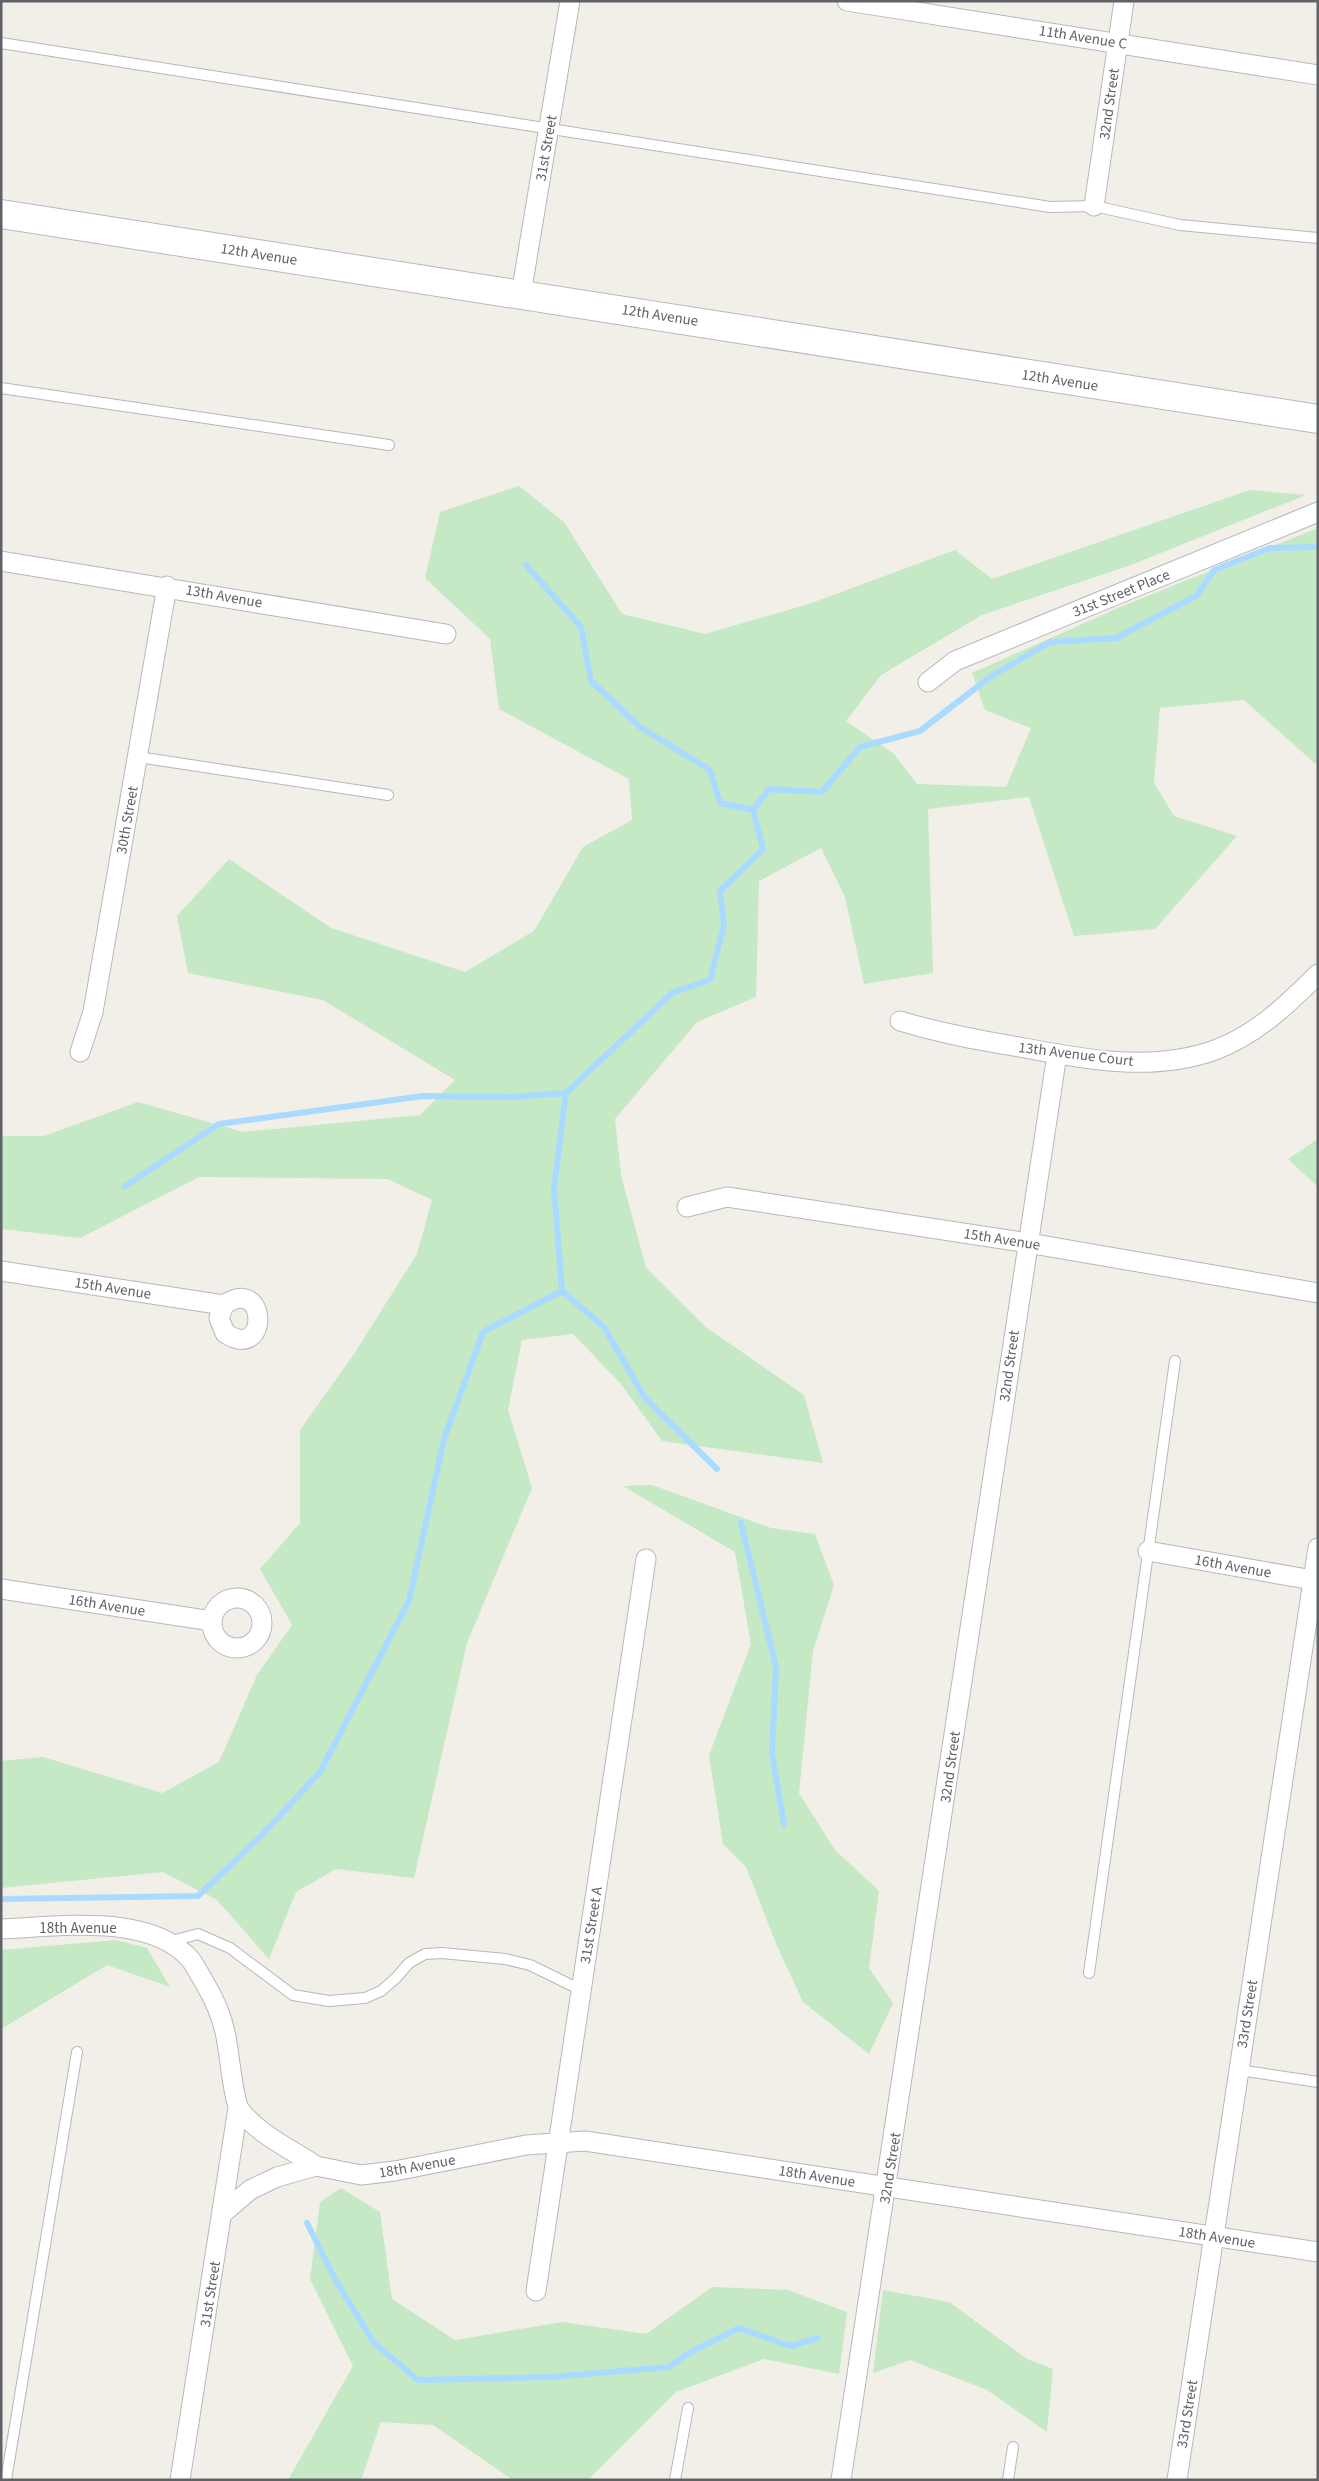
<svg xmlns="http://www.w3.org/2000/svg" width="1319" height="2481" font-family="'Source Sans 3',sans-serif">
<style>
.green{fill:#c5e8c5}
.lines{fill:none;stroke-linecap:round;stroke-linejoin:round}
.stream{stroke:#aadaff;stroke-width:6}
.lane-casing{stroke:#b5b8bc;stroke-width:12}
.street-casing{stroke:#b5b8bc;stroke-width:21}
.secondary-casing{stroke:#b6babf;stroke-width:30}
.lane{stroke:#fff;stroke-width:10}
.street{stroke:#fff;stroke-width:19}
.secondary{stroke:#fff;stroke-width:28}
.labels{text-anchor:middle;stroke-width:4;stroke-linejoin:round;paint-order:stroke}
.street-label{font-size:15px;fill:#5f6368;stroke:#fff}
</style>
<rect width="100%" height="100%" fill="#f1efe8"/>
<g class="green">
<polygon points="519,486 564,522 622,614 705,634 809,604 955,550 992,579 1250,490 1306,495 1131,565 982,615 881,675 846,721 894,754 917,784 1006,787 1031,728 985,710 972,673 1120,607 1318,528 1318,766 1244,700 1160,708 1154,783 1174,816 1237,836 1155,929 1074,936 1029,797 928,809 933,973 864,984 845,897 821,848 759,881 756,997 697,1022 615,1119 621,1175 646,1268 707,1328 804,1395 823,1463 662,1441 621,1384 573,1334 522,1340 508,1410 532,1488 467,1643 414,1878 336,1869 296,1892 269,1959 217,1900 163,1872 1,1888 1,1761 43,1757 162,1793 219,1762 257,1675 292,1625 260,1569 300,1523 300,1430 354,1354 417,1254 432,1200 388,1179 199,1177 80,1238 1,1229 1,1136 44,1136 138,1102 243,1132 420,1115 455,1080 323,1000 188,973 177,916 229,859 331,928 465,972 534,931 583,847 632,820 629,779 499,709 490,639 425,578 440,512"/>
<polygon points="1318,1139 1318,1187 1288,1159"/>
<polygon points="652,1485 771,1528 815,1534 834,1585 813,1651 799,1793 835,1850 879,1891 869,1968 893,2003 869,2054 803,2002 777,1946 746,1867 723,1844 709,1755 751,1644 735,1552 623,1486"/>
<polygon points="116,1940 147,1948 170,1987 107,1965 1,2029 1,1950"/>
<polygon points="341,2188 380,2212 392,2299 455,2340 562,2322 646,2334 712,2287 788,2290 847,2312 839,2374 764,2359 676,2392 588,2480 513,2480 433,2425 381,2422 361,2480 288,2480 353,2366 310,2279 320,2202"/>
<polygon points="883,2290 949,2302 1027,2359 1053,2369 1047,2432 987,2390 910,2360 873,2373"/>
</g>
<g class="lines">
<g class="stream">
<polyline points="526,565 581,627 591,681 640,727 710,770 720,803 753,810"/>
<polyline points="124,1187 219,1124 423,1096 512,1097 566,1093"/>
<polyline points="562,1291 604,1327 645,1398 717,1469"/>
<polyline points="741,1523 776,1667 772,1754 784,1824"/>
<polyline points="1,1899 198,1896 263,1834 320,1772 409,1601 444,1439 483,1332 562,1291 554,1189 566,1093 672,993 710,980 724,925 720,891 763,849 753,810 769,789 822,792 860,747 920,731 990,677 1050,642 1116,638 1196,596 1214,570 1270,548 1318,547"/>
<polyline points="307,2223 336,2281 374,2343 418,2380 551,2377 669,2367 689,2353 739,2328 790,2346 818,2338"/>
</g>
<defs>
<g id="lane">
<polyline points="1,43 1050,207 1094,206 1180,225 1318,238"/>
<polyline points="1,388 389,445"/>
<polyline points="138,757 388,795"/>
<polyline points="168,1942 198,1934 230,1948 293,1995 329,2001 365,1998 381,1991 396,1978 409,1963 425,1954 442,1953 505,1959 530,1965 581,1990"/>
<polyline points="1089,1973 1175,1361"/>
<polyline points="1239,2070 1318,2082"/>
<polyline points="6,2480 77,2052"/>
<polyline points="675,2480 688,2408"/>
<polyline points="1008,2480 1013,2447"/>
</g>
<g id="street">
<polyline points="847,1 1318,75"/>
<polyline points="1094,206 1124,1"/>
<polyline points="521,294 570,1"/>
<polyline points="1,561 446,634"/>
<polyline points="928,682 955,661 1318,512"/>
<path d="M900,1021C939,1033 978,1040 1019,1047C1083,1059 1151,1073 1215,1050C1256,1035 1288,1004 1318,974"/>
<polyline points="80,1052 93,1012 167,586"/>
<polyline points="687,1207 727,1197 1028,1243 1318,1293"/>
<path d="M1,1271L224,1305C268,1274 270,1363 225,1333L219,1318L224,1305"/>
<polyline points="1148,1551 1318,1581"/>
<polyline points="1,1589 212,1621"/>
<circle cx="237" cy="1623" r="25"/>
<path d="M1,1929C57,1927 150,1912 191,1960C195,1966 199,1973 203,1980C212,1995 221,2013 225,2032C229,2048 233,2100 240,2110C259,2135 291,2149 316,2166L361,2175L395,2171L526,2145L585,2141L1318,2252"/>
<polyline points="223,2213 250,2190 277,2177 316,2166"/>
<polyline points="536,2291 646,1559"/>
<polyline points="180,2480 238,2108"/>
<polyline points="841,2480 1057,1054"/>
<polyline points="1177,2480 1318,1548"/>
</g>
<polyline id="secondary" points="1,214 1318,419"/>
</defs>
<use href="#lane" class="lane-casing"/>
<use href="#street" class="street-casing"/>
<use href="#secondary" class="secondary-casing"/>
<use href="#lane" class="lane"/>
<use href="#street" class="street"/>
<use href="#secondary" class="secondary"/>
</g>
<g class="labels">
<g class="street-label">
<text transform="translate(1083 37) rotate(9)" y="5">11th Avenue C</text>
<text transform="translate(1109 104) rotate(-82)" y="5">32nd Street</text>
<text transform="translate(546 148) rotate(-80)" y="5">31st Street</text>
<text transform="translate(259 254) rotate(9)" y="5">12th Avenue</text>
<text transform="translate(660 315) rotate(9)" y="5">12th Avenue</text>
<text transform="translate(1060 380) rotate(9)" y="5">12th Avenue</text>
<text transform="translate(1121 593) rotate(-22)" y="5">31st Street Place</text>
<text transform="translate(224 596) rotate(10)" y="5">13th Avenue</text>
<text transform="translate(127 820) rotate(-80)" y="5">30th Street</text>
<text transform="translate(1076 1054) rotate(7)" y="5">13th Avenue Court</text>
<text transform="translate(1002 1239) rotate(9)" y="5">15th Avenue</text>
<text transform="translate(113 1288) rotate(9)" y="5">15th Avenue</text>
<text transform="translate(1009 1366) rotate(-82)" y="5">32nd Street</text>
<text transform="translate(1233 1566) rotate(10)" y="5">16th Avenue</text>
<text transform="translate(107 1605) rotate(9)" y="5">16th Avenue</text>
<text transform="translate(950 1767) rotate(-82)" y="5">32nd Street</text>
<text transform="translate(591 1925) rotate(-81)" y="5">31st Street A</text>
<text x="78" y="1933">18th Avenue</text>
<text transform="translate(1247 2014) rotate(-81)" y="5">33rd Street</text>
<text transform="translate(417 2166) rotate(-10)" y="5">18th Avenue</text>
<text transform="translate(890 2168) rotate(-81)" y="5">32nd Street</text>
<text transform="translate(817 2176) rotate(9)" y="5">18th Avenue</text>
<text transform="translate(1217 2237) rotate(9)" y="5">18th Avenue</text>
<text transform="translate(210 2294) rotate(-81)" y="5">31st Street</text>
<text transform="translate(1187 2414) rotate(-81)" y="5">33rd Street</text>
</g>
</g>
<rect width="1319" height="2481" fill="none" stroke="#5f6368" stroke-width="5"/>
</svg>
